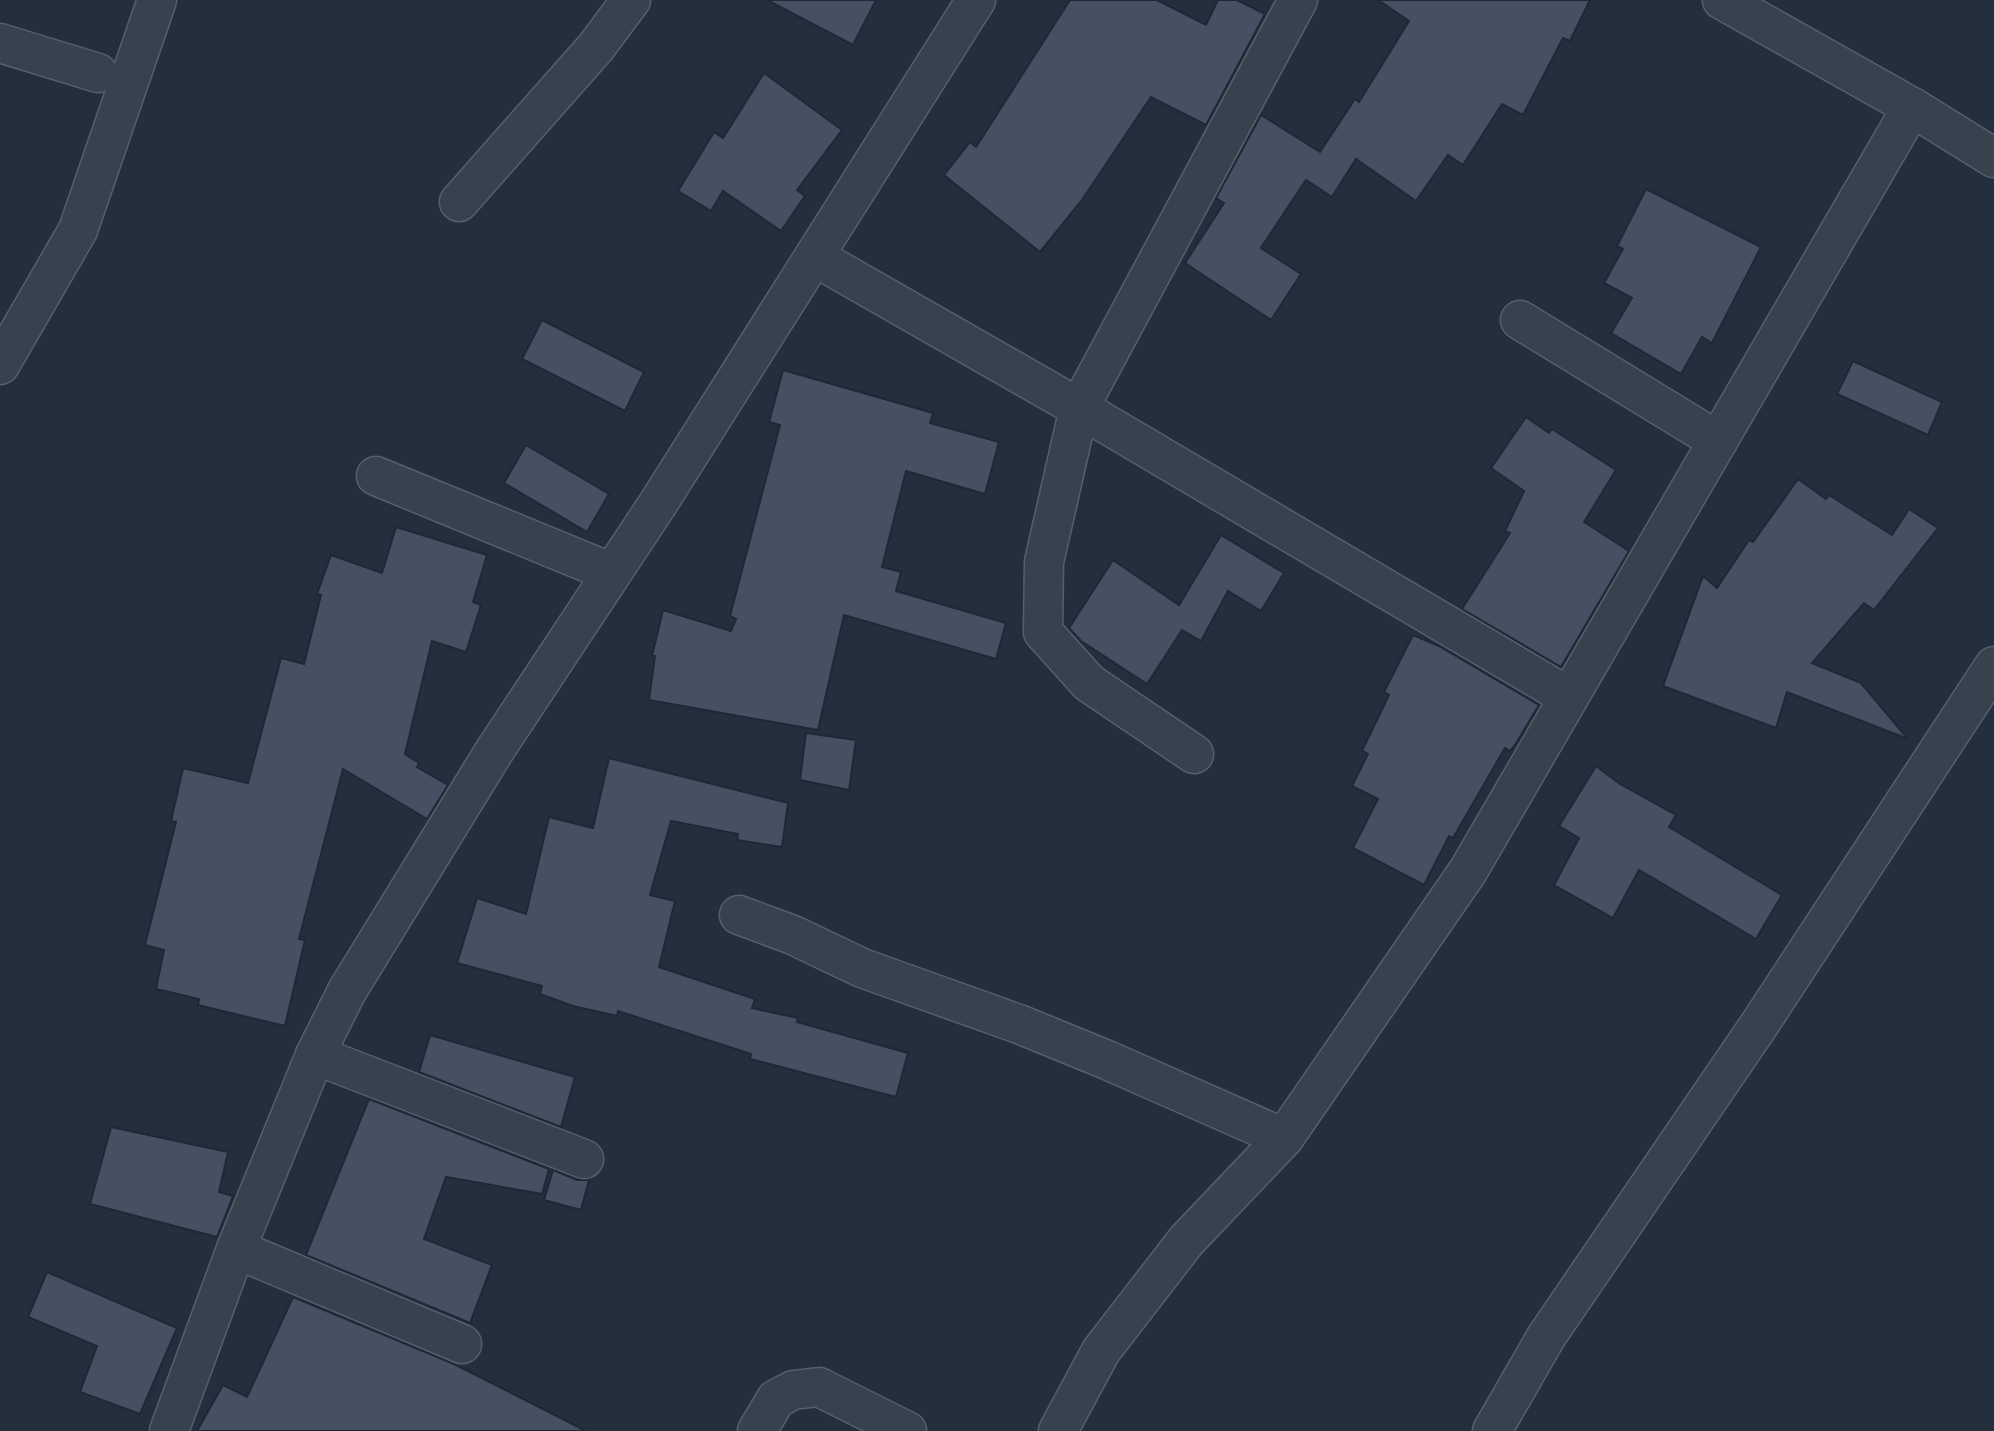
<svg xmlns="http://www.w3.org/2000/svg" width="1994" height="1431" font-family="Montserrat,sans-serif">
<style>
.building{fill:#455162;stroke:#1f2835;stroke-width:2}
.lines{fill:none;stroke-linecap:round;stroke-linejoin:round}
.street-casing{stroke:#565f6c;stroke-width:41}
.street{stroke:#38414e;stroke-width:38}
</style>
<rect width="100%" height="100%" fill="#242f3e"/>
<g class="building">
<polygon points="767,0 876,0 853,45"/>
<polygon points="1070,0 1157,0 1206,25 1218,0 1237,0 1265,14 1206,125 1151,97 1082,200 1040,252 944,175 970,142 976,147"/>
<polygon points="1378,0 1590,0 1570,41 1563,38 1523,115 1502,104 1463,165 1448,155 1416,201 1356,159 1332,197 1306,180 1261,248 1301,274 1271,320 1185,263 1224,203 1216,198 1261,115 1320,152 1355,99 1359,102 1409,21"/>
<polygon points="764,73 842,130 797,190 805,196 781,231 723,191 711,211 678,191 714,132 723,138"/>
<polygon points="1646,189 1761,247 1712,343 1702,337 1681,374 1611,333 1632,298 1604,283 1623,249 1617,246"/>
<polygon points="542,320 644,372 625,411 522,359"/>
<polygon points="1853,361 1942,402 1928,435 1837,394"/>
<polygon points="783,370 933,413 930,423 999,442 985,494 906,471 882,567 901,572 896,591 1006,623 996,659 844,615 818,730 649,700 655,656 652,656 663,610 731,631 736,619 730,616 780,425 769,422"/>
<polygon points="1526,417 1549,433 1552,429 1616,470 1584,522 1629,551 1561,667 1462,609 1510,533 1505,531 1524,491 1491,468"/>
<polygon points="526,445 609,494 587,532 504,483"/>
<polygon points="1798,479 1826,499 1829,495 1892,535 1909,509 1938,528 1874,610 1864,603 1812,663 1861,683 1908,739 1787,692 1776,728 1663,686 1703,576 1717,588 1749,540 1753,542"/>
<polygon points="396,527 487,555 473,602 481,605 466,652 432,641 405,754 419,763 417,767 448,785 427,819 343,769 299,939 305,940 285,1026 198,1005 199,999 156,989 164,950 145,945 176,822 171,821 183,768 248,783 281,658 304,664 321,595 317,594 331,555 382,573"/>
<polygon points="1221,535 1284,573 1261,611 1228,591 1201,641 1182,630 1147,684 1081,641 1069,628 1113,560 1179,605"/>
<polygon points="1413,635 1439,646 1539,705 1515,745 1510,751 1505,748 1453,838 1449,836 1424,885 1353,848 1378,799 1352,786 1368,754 1362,751 1389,695 1384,692"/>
<polygon points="806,733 856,740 849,790 800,780"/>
<polygon points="609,758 788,803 782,847 737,840 738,834 671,821 650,895 675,901 659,967 755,999 752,1008 798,1018 797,1022 908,1053 896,1097 750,1059 751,1054 618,1011 617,1016 573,1006 540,994 542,986 457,963 477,898 526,914 549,817 593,828"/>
<polygon points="1596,766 1620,784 1676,815 1669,827 1782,895 1756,939 1639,870 1613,918 1554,885 1579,838 1559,826"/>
<polygon points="430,1035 575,1077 561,1127 419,1072"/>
<polygon points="369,1099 549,1169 542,1194 446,1177 424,1239 492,1265 470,1323 306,1255"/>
<polygon points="111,1127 228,1152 219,1192 233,1196 217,1237 90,1204"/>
<polygon points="553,1170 577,1180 589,1180 581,1210 544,1200"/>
<polygon points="47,1272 177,1328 140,1414 80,1392 97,1346 28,1317"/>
<polygon points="293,1297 454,1364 586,1431 197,1431 223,1385 247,1397"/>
</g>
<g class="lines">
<defs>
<g id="street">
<polyline points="1722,0 1912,107 1994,158"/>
<polyline points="0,43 98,73"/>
<polyline points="459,202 596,47 631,0"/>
<polyline points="815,257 1079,408 1569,697"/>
<polyline points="1520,320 1718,441"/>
<polyline points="0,365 78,230 157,0"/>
<polyline points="376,476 610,572"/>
<polyline points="1194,754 1089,683 1043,632 1044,562 1079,408 1298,0"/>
<polyline points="739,915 793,935 862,968 1019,1024 1107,1060 1284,1138"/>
<polyline points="315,1055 584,1159"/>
<polyline points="236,1249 462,1344"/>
<polyline points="169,1431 236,1249 315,1055 347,991 495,750 659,502 976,0"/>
<polyline points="757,1431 776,1399 793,1390 819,1387 907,1431"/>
<polyline points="1058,1431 1101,1351 1186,1241 1284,1138 1468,871 1912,107"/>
<polyline points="1492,1431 1546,1337 1759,1025 1994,666"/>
</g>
</defs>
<use href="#street" class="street-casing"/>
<use href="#street" class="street"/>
</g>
</svg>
